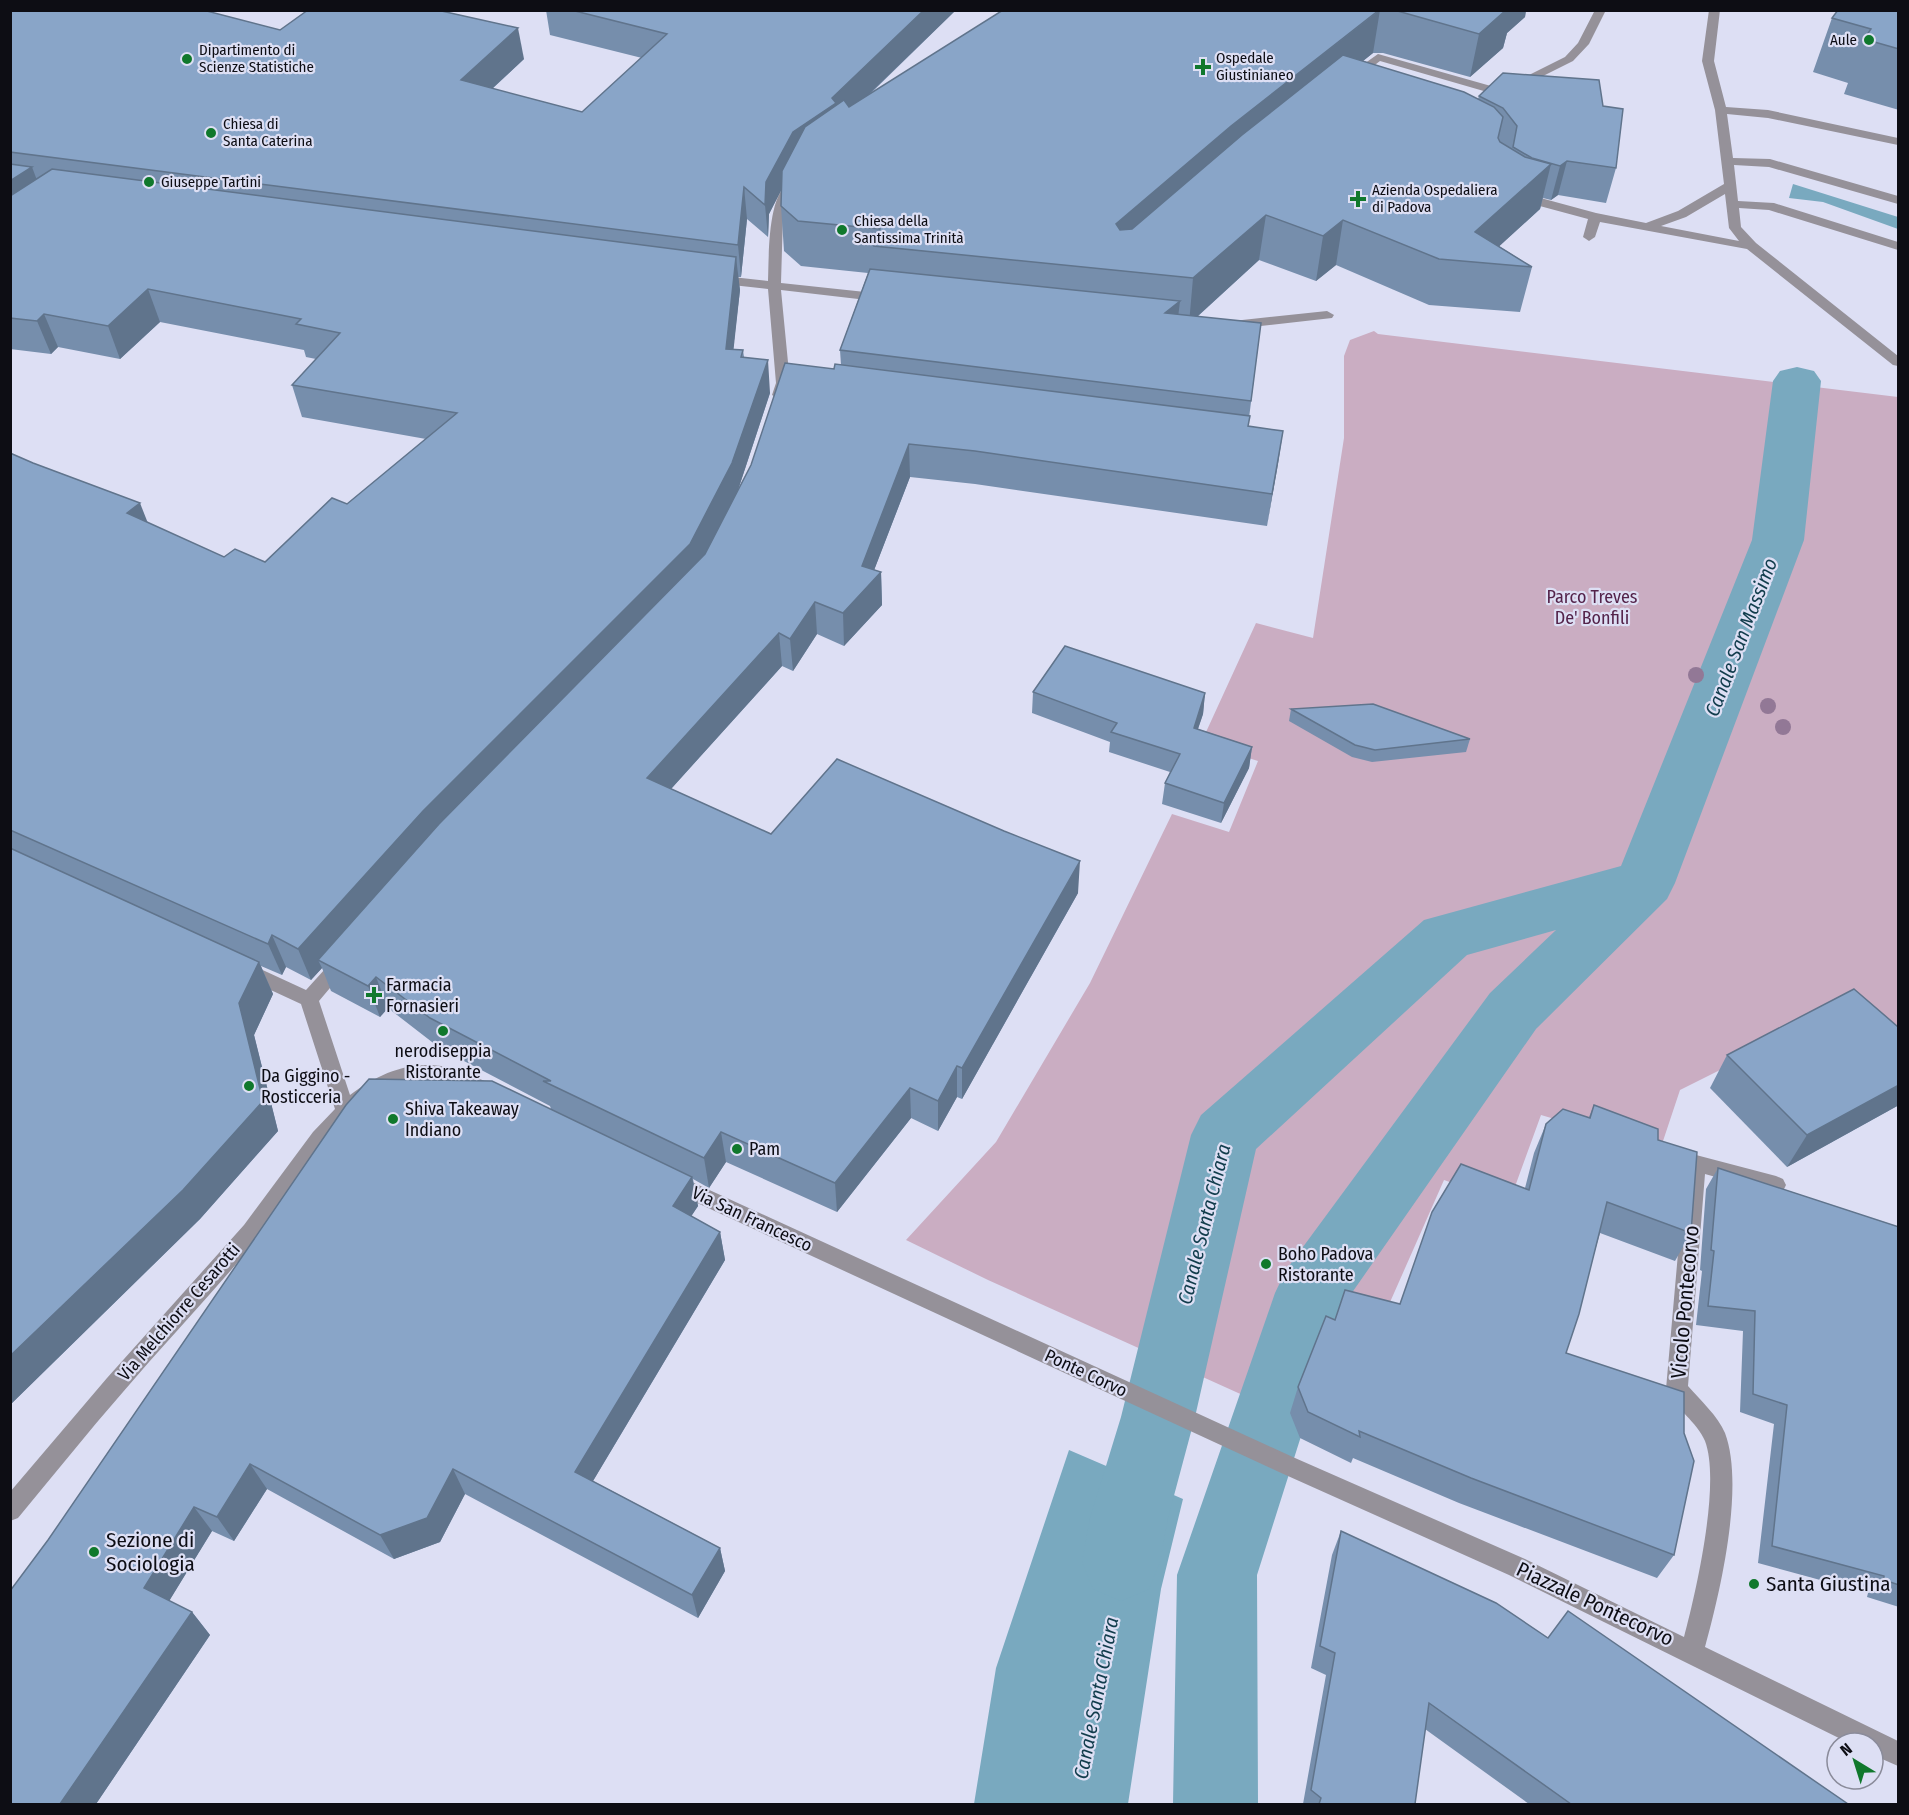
<svg xmlns="http://www.w3.org/2000/svg" width="1909" height="1815" font-family="'Fira Sans Condensed',sans-serif">
<style>
.green{fill:#caadc2}
.water{fill:#79a9bf}
.lines{fill:none;stroke-linecap:round;stroke-linejoin:round}
.canal{fill:#79a9bf;fill-rule:evenodd}
.minor{fill:#959199;fill-rule:evenodd}
.tree{fill:#927896}
.wall{fill:#768eac;fill-rule:evenodd}
.shaded-wall{fill:#60748c}
.building{fill:#89a5c8;stroke:#60748c;stroke-width:1.5}
.poi-dot{fill:#10782c;stroke:#dddff4;stroke-width:2}
.labels{text-anchor:middle;stroke-width:4.5;stroke-linejoin:round;paint-order:stroke}
.far-poi-label{font-size:15px;fill:#0d0d14;stroke:#dddff4;text-anchor:start}
.park-label{font-size:18px;fill:#54234a;stroke:#dddff4}
.poi-label{font-size:18px;fill:#0d0d14;stroke:#dddff4;text-anchor:start}
.street-label{font-size:18px;fill:#0d0d14;stroke:#dddff4}
.water-label{font-size:20px;font-style:italic;fill:#113c4c;stroke:#dddff4}
.near-street-label{font-size:21px;fill:#0d0d14;stroke:#dddff4}
.near-poi-label{font-size:21px;fill:#0d0d14;stroke:#dddff4;text-anchor:start}
</style>
<rect width="100%" height="100%" fill="#dddff4"/>
<polygon class="green" points="1374,331 1378,334 1898,397 1898,1041 1830,1015 1680,1090 1660,1150 1541,1115 1509,1203 1444,1180 1383,1318 1333,1299 1287,1415 988,1280 906,1240 996,1142 1090,983 1172,814 1229,832 1258,761 1201,743 1256,623 1313,638 1344,438 1344,356 1350,340"/>
<g class="water">
<polygon points="1793,184 1898,217 1898,229 1823,202 1789,198"/>
<polygon points="1069,1450 1183,1499 1161,1589 1128,1804 974,1804 996,1668"/>
</g>
<g class="lines">
<polygon class="canal" points="1797,367 1814,371 1821,381 1804,540 1675,883 1667,899 1536,1029 1342,1307 1257,1575 1258,1804 1173,1804 1177,1575 1275,1293 1286,1270 1490,993 1556,930 1467,955 1256,1149 1195,1417 1168,1518 1160,1562 1149,1589 1121,1601 1093,1589 1082,1562 1090,1518 1121,1417 1191,1135 1201,1115 1424,920 1621,866 1752,540 1773,381 1780,371"/>
<g class="minor">
<polygon points="1595,10 1606,10 1589,44 1573,61 1521,87 1513,87 1513,83 1565,57 1578,43"/>
<path d="M1709,10H1720L1714,61L1726,107L1768,110L1898,138V145L1768,118L1727,114L1733,158L1770,159L1898,196V204L1769,167L1734,165L1738,201L1774,203L1898,242V250L1769,210L1739,208L1741,227L1756,243L1898,356V366L1893,365L1747,249L1600,222L1595,237L1589,241L1583,237L1588,219L1514,199L1512,196L1518,192L1596,213L1646,223L1678,211L1724,184L1715,110L1702,61ZM1725,194L1729,228L1739,241L1661,226L1686,217Z"/>
<polygon points="1378,54 1505,90 1507,92 1501,96 1380,61 1355,80 1347,80 1347,76"/>
<path d="M791,183L797,187L783,215L781,283L884,294L891,298L884,302L781,290L790,383L786,395L779,399L772,395L776,383L768,289L714,283L707,279L714,275L768,281C769,260 767,190 791,183Z"/>
<polygon points="1327,311 1334,315 1332,318 1233,329 1226,325 1233,321"/>
<path d="M342,956L349,958L351,963L319,1001L350,1095C388,1066 430,1054 475,1077C484,1081 493,1083 498,1092L495,1098L488,1100C458,1090 435,1071 402,1083C338,1106 298,1188 258,1238C215,1291 167,1340 123,1392C87,1433 53,1476 18,1518L10,1521V1492L107,1378L244,1225L313,1132L335,1109L301,1004L238,975L236,970L238,965L245,963L252,965L306,990L335,958Z"/>
<path d="M1696,1155L1776,1176L1783,1179L1786,1185L1783,1191L1776,1194L1705,1174L1688,1386C1700,1400 1718,1416 1725,1433C1745,1486 1720,1593 1705,1647L1898,1741V1766L1873,1755V1743H1849L1509,1575L1279,1472L667,1189L664,1183L667,1177L674,1174L681,1177L1295,1458L1525,1559L1684,1637C1696,1592 1721,1483 1705,1441C1698,1423 1675,1408 1666,1389L1686,1163L1689,1157Z"/>
</g>
</g>
<g class="tree">
<circle cx="1696" cy="675" r="8"/>
<circle cx="1768" cy="706" r="8"/>
<circle cx="1783" cy="727" r="8"/>
</g>
<g class="wall">
<path d="M10,10L280,30L524,59L492,89L582,112L642,58L550,35L546,10H956L868,96L1003,10H1526L1525,17L1507,33L1503,48L1470,77L1383,53H1373L1363,61L1478,99L1479,96L1603,106L1616,168L1606,203L1558,195L1551,200L1543,198L1540,209L1499,246L1532,267L1520,312L1429,305L1336,265L1316,281L1259,260L1197,317L1261,323L1248,426L1283,431L1267,526L975,484L910,477L874,570L881,572L882,605L844,646L817,634L793,671L782,666L671,789L771,834L1078,893L962,1099L957,1097L938,1131L911,1118L837,1212L726,1162L709,1188L693,1179L698,1206L691,1216L720,1232L725,1260L593,1481L720,1548L725,1571L698,1618L465,1494L440,1542L394,1559L267,1489L234,1541L212,1531L169,1601L192,1612L210,1635L96,1804H10V1591L551,1109L550,1106L441,1049L388,1008L380,1017L331,991L322,968L311,980L286,967L282,975L261,966L273,994L254,1035L278,1131L200,1219L10,1405V453L147,523L224,557L265,562L347,504L426,439L302,417L292,385L316,359L306,357L304,350L160,322L120,359L58,347L51,354L10,349ZM781,190V206L784,251L801,266L868,273L840,350L841,365L834,369L738,490L770,393L744,357L743,350L733,349L740,290L738,277H741L747,219L768,237L769,214Z"/>
<polygon points="1899,10 1899,110 1844,94 1848,83 1813,72 1832,18"/>
<polygon points="1033,692 1205,693 1203,714 1198,729 1252,747 1249,768 1221,823 1162,804 1165,783 1170,772 1109,752 1110,742 1032,713"/>
<polygon points="1291,709 1470,739 1466,752 1372,762 1352,757 1289,721"/>
<polygon points="1899,1025 1899,1105 1787,1167 1710,1088 1727,1055"/>
<polygon points="1594,1105 1658,1140 1691,1233 1675,1261 1600,1233 1566,1353 1674,1555 1657,1578 1459,1503 1353,1458 1351,1463 1300,1438 1290,1413 1298,1387 1335,1320 1400,1304 1525,1188 1534,1153 1546,1124 1589,1117"/>
<polygon points="1718,1168 1899,1227 1899,1607 1867,1597 1868,1593 1758,1563 1774,1424 1740,1412 1743,1331 1696,1325 1702,1271 1700,1270 1706,1189"/>
<polygon points="1341,1531 1548,1638 1848,1804 1529,1804 1425,1729 1414,1804 1303,1804 1326,1675 1311,1668 1332,1555"/>
</g>
<g class="shaded-wall">
<polygon points="924,10 956,10 837,125 795,164 769,214 768,237 765,205 766,182 793,132 832,98"/>
<polygon points="1380,10 1373,53 1226,170 1113,270 1116,224 1231,126"/>
<polygon points="1500,10 1526,10 1525,17 1507,33 1503,48 1470,77 1479,34"/>
<polygon points="518,28 524,59 467,112 461,80"/>
<polygon points="1567,161 1558,195 1551,200 1560,166"/>
<polygon points="1551,164 1540,209 1481,263 1475,232"/>
<polygon points="32,167 44,199 10,222 10,181"/>
<polygon points="744,187 747,219 741,277 738,245"/>
<polygon points="1266,215 1259,260 1189,324 1193,278"/>
<polygon points="1343,220 1336,265 1316,281 1323,236"/>
<polygon points="736,257 740,290 730,382 726,349"/>
<polygon points="148,289 160,322 120,359 108,326"/>
<polygon points="1180,301 1176,335 1165,313"/>
<polygon points="44,314 58,347 51,354 37,321"/>
<polygon points="768,360 770,393 736,496 694,577 318,960 322,968 311,980 298,949"/>
<polygon points="1283,431 1278,464 1267,526 1272,494"/>
<polygon points="909,444 910,477 868,586 881,572 882,605 844,646 843,613"/>
<polygon points="140,503 153,536 127,513"/>
<polygon points="815,602 817,634 793,671 790,639"/>
<polygon points="779,633 782,666 652,810 647,778"/>
<polygon points="1205,693 1203,714 1191,749 1194,728"/>
<polygon points="1252,747 1249,768 1221,823 1224,803"/>
<polygon points="1080,861 1078,893 962,1099 962,1068"/>
<polygon points="272,935 286,967 282,975 268,944"/>
<polygon points="259,962 273,994 254,1035 278,1131 200,1219 10,1405 10,1356 239,1003"/>
<polygon points="376,977 388,1008 380,1017 368,986"/>
<polygon points="957,1066 957,1097 938,1131 938,1101"/>
<polygon points="1899,1085 1899,1105 1787,1167 1807,1135"/>
<polygon points="910,1088 911,1118 837,1212 835,1183"/>
<polygon points="721,1132 726,1162 709,1188 704,1158"/>
<polygon points="692,1177 698,1206 679,1235 673,1206"/>
<polygon points="720,1232 725,1260 584,1496 575,1472"/>
<polygon points="250,1464 267,1489 234,1541 217,1517"/>
<polygon points="453,1469 465,1494 440,1542 394,1559 380,1535"/>
<polygon points="194,1507 212,1531 163,1611 144,1588"/>
<polygon points="720,1548 725,1571 698,1618 692,1595"/>
<polygon points="192,1612 210,1635 96,1804 60,1804"/>
</g>
<g class="building">
<polygon points="10,10 203,10 280,30 308,10 437,10 518,28 461,80 582,112 667,34 571,10 924,10 832,98 836,103 793,132 766,182 765,205 744,187 738,245 10,152"/>
<polygon points="1003,10 1379,10 1231,126 1116,224 1120,230 1132,229 1242,135 1343,55 1464,92 1494,107 1503,117 1498,138 1500,142 1525,157 1551,164 1475,232 1532,267 1439,259 1343,220 1323,236 1266,215 1193,278 874,246 880,229 798,221 781,206 782,171 805,127 844,100 849,107"/>
<polygon points="1394,10 1506,10 1479,34"/>
<polygon points="1838,10 1899,10 1899,49 1864,39 1871,29 1832,18"/>
<polygon points="1503,73 1599,80 1603,106 1623,109 1616,168 1567,161 1560,166 1532,158 1513,147 1517,126 1503,108 1479,96"/>
<polygon points="10,164 32,167 10,181"/>
<polygon points="52,169 736,257 726,349 743,350 741,357 768,360 732,463 690,544 423,811 298,949 272,935 268,944 10,830 10,453 33,463 140,503 127,513 224,557 235,549 265,562 332,498 347,504 457,413 292,385 340,333 296,324 301,319 148,289 108,326 44,314 37,321 10,318 10,196"/>
<polygon points="870,269 1180,301 1165,313 1261,323 1251,401 840,350"/>
<polygon points="785,363 834,369 835,364 1250,416 1248,426 1283,431 1272,494 975,451 909,444 862,566 881,572 843,613 815,602 790,639 779,633 647,778 771,834 837,759 1004,831 1080,861 962,1068 957,1066 938,1101 910,1088 835,1183 721,1132 704,1158 543,1081 551,1081 430,1018 376,977 368,986 318,960 439,824 705,554 751,465"/>
<polygon points="1065,646 1205,693 1194,728 1252,747 1224,803 1165,783 1180,754 1111,732 1117,723 1033,692"/>
<polygon points="1373,704 1470,739 1375,750 1355,745 1291,709"/>
<polygon points="10,848 259,962 239,1003 263,1101 183,1190 10,1356"/>
<polygon points="1854,989 1897,1026 1899,1025 1899,1085 1807,1135 1727,1055"/>
<polygon points="369,1079 492,1081 692,1177 673,1206 720,1232 575,1472 720,1548 692,1595 453,1469 427,1518 380,1535 250,1464 217,1517 194,1507 144,1588 192,1612 60,1804 10,1804 10,1591 48,1540 346,1105"/>
<polygon points="1594,1105 1658,1129 1658,1140 1697,1152 1691,1233 1607,1202 1579,1314 1566,1353 1684,1392 1684,1433 1694,1461 1674,1555 1471,1478 1359,1431 1360,1437 1308,1412 1298,1387 1326,1316 1335,1320 1345,1290 1400,1304 1432,1212 1461,1164 1529,1190 1546,1124 1563,1109 1590,1118"/>
<polygon points="1718,1168 1899,1227 1899,1585 1884,1580 1884,1576 1772,1546 1787,1405 1753,1394 1755,1311 1708,1306 1714,1251 1711,1250"/>
<polygon points="1341,1531 1496,1603 1548,1638 1568,1611 1848,1804 1571,1804 1429,1703 1415,1804 1319,1804 1321,1798 1311,1790 1335,1653 1320,1646"/>
</g>
<g class="poi-dot">
<circle cx="1869" cy="40" r="6"/>
<circle cx="187" cy="59" r="6"/>
<path d="M1200 58h6v6h6v6h-6v6h-6v-6h-6v-6h6z"/>
<circle cx="211" cy="133" r="6"/>
<circle cx="149" cy="182" r="6"/>
<path d="M1355 190h6v6h6v6h-6v6h-6v-6h-6v-6h6z"/>
<circle cx="842" cy="230" r="6"/>
<path d="M371 986h6v6h6v6h-6v6h-6v-6h-6v-6h6z"/>
<circle cx="443" cy="1031" r="6"/>
<circle cx="249" cy="1086" r="6"/>
<circle cx="393" cy="1119" r="6"/>
<circle cx="737" cy="1149" r="6"/>
<circle cx="1266" cy="1264" r="6"/>
<circle cx="94" cy="1552" r="6"/>
<circle cx="1754" cy="1584" r="6"/>
</g>
<g class="labels">
<g class="far-poi-label">
<text x="1857" y="45" text-anchor="end">Aule</text>
<text x="199" y="55">Dipartimento di<tspan x="199" dy="17">Scienze Statistiche</tspan></text>
<text x="1216" y="63">Ospedale<tspan x="1216" dy="17">Giustinianeo</tspan></text>
<text x="223" y="129">Chiesa di<tspan x="223" dy="17">Santa Caterina</tspan></text>
<text x="161" y="187">Giuseppe Tartini</text>
<text x="1372" y="195">Azienda Ospedaliera<tspan x="1372" dy="17">di Padova</tspan></text>
<text x="854" y="226">Chiesa della<tspan x="854" dy="17">Santissima Trinità</tspan></text>
</g>
<g class="park-label">
<text x="1592" y="603">Parco Treves<tspan x="1592" dy="21">De' Bonfili</tspan></text>
</g>
<g class="poi-label">
<text x="386" y="991">Farmacia<tspan x="386" dy="21">Fornasieri</tspan></text>
<text x="443" y="1057" text-anchor="middle">nerodiseppia<tspan x="443" dy="21">Ristorante</tspan></text>
<text x="261" y="1082">Da Giggino -<tspan x="261" dy="21">Rosticceria</tspan></text>
<text x="405" y="1115">Shiva Takeaway<tspan x="405" dy="21">Indiano</tspan></text>
<text x="749" y="1155">Pam</text>
<text x="1278" y="1260">Boho Padova<tspan x="1278" dy="21">Ristorante</tspan></text>
</g>
<g class="street-label">
<text transform="translate(752 1219) rotate(25)" y="6">Via San Francesco</text>
<text transform="translate(179 1312) rotate(-49)" y="6">Via Melchiorre Cesarotti</text>
<text transform="translate(1086 1373) rotate(25)" y="6">Ponte Corvo</text>
</g>
<g class="water-label">
<text transform="translate(1741 637) rotate(-69)" y="7">Canale San Massimo</text>
<text transform="translate(1204 1224) rotate(-76)" y="7">Canale Santa Chiara</text>
<text transform="translate(1096 1698) rotate(-79)" y="7">Canale Santa Chiara</text>
</g>
<g class="near-street-label">
<text transform="translate(1685 1302) rotate(-85)" y="7">Vicolo Pontecorvo</text>
<text transform="translate(1595 1604) rotate(25)" y="7">Piazzale Pontecorvo</text>
</g>
<g class="near-poi-label">
<text x="106" y="1547">Sezione di<tspan x="106" dy="24">Sociologia</tspan></text>
<text x="1766" y="1591">Santa Giustina</text>
</g>
</g>
<rect width="1909" height="1815" fill="none" stroke="#0d0d14" stroke-width="24"/>
<g transform="translate(1855 1761) rotate(322)"><circle r="28" fill="#dddff4" stroke="#8a8b9a" stroke-width="1.5"/>
<path d="M0-4.5L10 22L0 15L-10 22Z" fill="#10782c"/>
<text y="-9" font-size="16" font-weight="bold" text-anchor="middle" fill="#0d0d14">N</text>
</g>
</svg>
